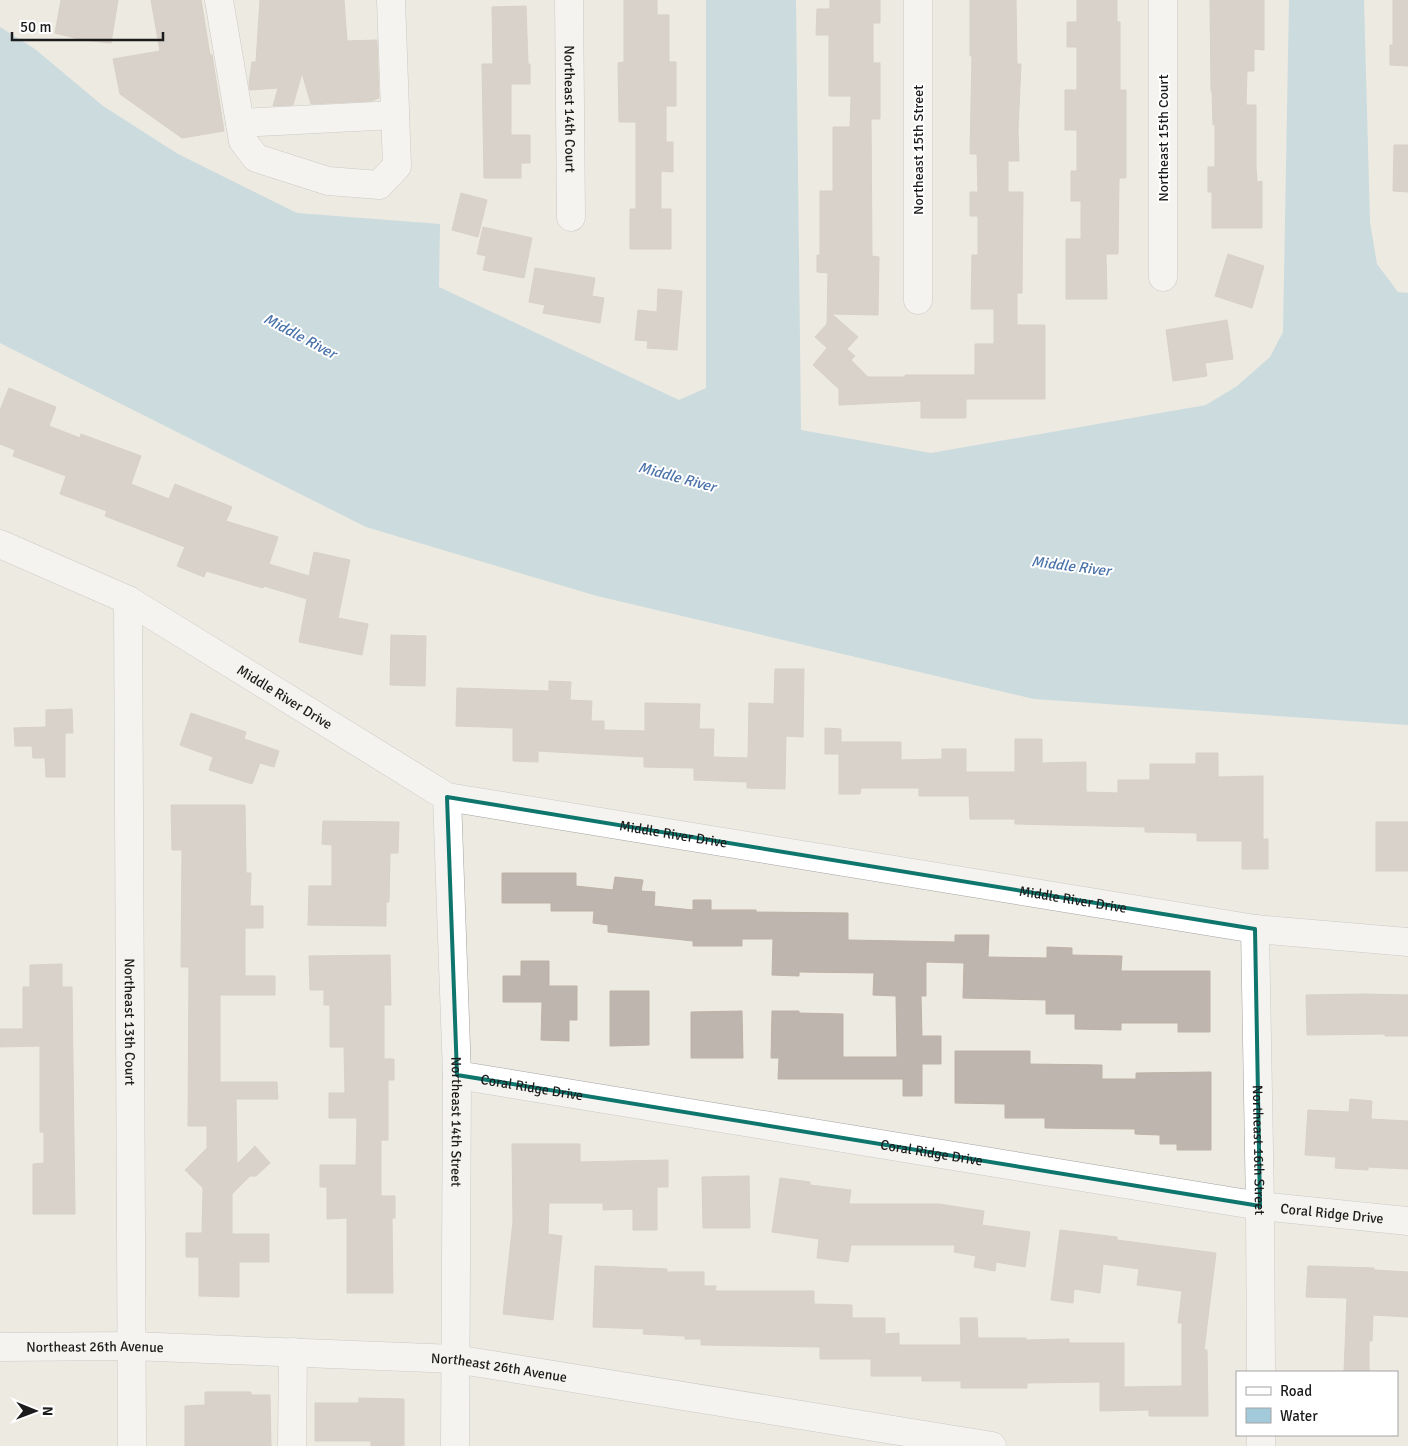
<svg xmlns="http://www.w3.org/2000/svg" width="1408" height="1446" font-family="Signika,sans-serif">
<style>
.water{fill:#a3cada}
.building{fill:#beb6ae;stroke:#beb2a5}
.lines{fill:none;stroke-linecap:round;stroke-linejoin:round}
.minor-casing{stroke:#a3a3a3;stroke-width:29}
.minor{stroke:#fff;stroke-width:28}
.marked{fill:none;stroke:#0f766e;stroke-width:4;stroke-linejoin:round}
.labels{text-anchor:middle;stroke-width:4;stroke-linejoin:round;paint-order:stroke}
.street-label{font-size:14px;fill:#1c1c1c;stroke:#fff}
.water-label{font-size:15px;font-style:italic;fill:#4b73a9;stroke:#fff}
</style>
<rect width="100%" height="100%" fill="#edeae2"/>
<polygon class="water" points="706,0 796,0 801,430 931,453 1206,405 1237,386 1270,357 1283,332 1289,0 1364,0 1370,222 1377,264 1398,292 1408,293 1408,725 1034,699 597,596 366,527 0,343 0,27 35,49 103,106 178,154 297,213 440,224 439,287 679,400 706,388"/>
<g class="building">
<polygon points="61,0 118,0 111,43 83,40 55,33"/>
<polygon points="151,0 201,0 210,55 212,55 224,131 182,138 120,94 113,59 160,51"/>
<polygon points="260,0 344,0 347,41 377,40 379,98 371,101 311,104 302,73 293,105 273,106 278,88 250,90 249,84 252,62 256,62"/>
<polygon points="624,0 657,0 657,15 669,15 669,62 676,62 676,106 666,106 666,142 673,142 673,172 661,171 661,209 671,209 671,249 630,249 630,209 636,209 636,122 619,122 618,63 624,62"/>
<polygon points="830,0 880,0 880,23 873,23 873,63 880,63 880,119 871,119 872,256 879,257 878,315 832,314 858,337 847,349 855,356 851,360 868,377 905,377 905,375 975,375 975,344 994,344 994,309 971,309 972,255 978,255 978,216 970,216 970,192 978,192 977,154 970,154 972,56 970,56 970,0 1016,0 1017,64 1021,64 1018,129 1019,161 1008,161 1008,192 1023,192 1022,293 1017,293 1017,325 1045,325 1045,399 966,399 966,418 921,418 921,401 839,405 839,389 813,365 827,348 815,337 827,324 828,273 817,272 817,255 820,255 820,191 833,191 833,127 850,127 851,96 829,96 829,35 816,35 817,9 830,9"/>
<polygon points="1077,0 1117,0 1117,22 1120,22 1120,90 1126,90 1126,178 1119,178 1118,254 1106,254 1107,299 1066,299 1066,239 1081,239 1081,201 1071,201 1071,171 1077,171 1077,130 1065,130 1065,90 1077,90 1077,47 1067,47 1067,22 1077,22"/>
<polygon points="1210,0 1264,0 1264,50 1254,49 1254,71 1247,71 1246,105 1256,105 1256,167 1257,182 1262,181 1262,228 1212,228 1212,192 1208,192 1208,167 1215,167 1215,125 1213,125 1212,91 1211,91"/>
<polygon points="1393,0 1408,0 1408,66 1390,65 1390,45 1393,45"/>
<polygon points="526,6 528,64 530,64 530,84 511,84 511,135 530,135 530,163 521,163 521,178 484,178 482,64 493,64 492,7"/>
<polygon points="1394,145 1408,145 1408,192 1393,191"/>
<polygon points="461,193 487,200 478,237 452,230"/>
<polygon points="483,227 532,238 524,278 483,270 486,256 477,254"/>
<polygon points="1228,254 1264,266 1252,308 1215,296"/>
<polygon points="535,268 595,278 592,296 604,298 600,323 543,313 545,305 529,302"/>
<polygon points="658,289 682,291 677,350 647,348 648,341 635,340 638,310 657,312"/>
<polygon points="1227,320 1233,359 1205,363 1207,376 1173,381 1166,330"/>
<polygon points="9,388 56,407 49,426 80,438 81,434 141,456 131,484 169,499 175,484 232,507 226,521 278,537 269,564 309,576 314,552 350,560 338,618 368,624 362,655 299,642 307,599 264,586 263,588 206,571 204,577 177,566 185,547 105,516 107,511 60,494 66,476 13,456 15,450 0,444 0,410"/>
<polygon points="391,635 426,636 425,686 390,685"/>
<polygon points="775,669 804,669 803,737 786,736 785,789 747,788 747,782 694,780 694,768 644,767 644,757 538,751 538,762 513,761 513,728 456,726 457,688 549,691 549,681 571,682 570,700 592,701 591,721 604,721 604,730 645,731 645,703 700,704 699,729 714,729 713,757 748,758 749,703 774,704"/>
<polygon points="72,709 73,733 65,733 65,777 46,777 45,758 33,758 32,746 15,746 14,728 46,727 46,710"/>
<polygon points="191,713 246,732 244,739 279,751 274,767 260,763 252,784 209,770 213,757 180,745"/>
<polygon points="825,728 841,729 841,742 901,742 901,760 942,759 942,749 966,749 966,772 1015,772 1015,739 1042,739 1042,763 1086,762 1086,792 1118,793 1118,780 1150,780 1150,764 1196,764 1196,753 1218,753 1218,777 1263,776 1263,839 1268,839 1268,869 1242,869 1242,841 1197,841 1197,833 1145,832 1145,827 1015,824 1015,819 970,819 969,796 919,796 919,788 861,788 860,794 839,794 839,754 825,754"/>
<polygon points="171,805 245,805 246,873 251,873 250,906 263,906 263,928 245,928 245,976 275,976 275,995 220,995 220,1082 277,1082 278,1099 236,1099 237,1164 255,1146 270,1163 256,1176 250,1176 232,1194 232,1234 269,1234 269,1262 239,1262 239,1297 199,1296 199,1257 186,1257 186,1233 202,1233 203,1188 185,1170 207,1148 207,1126 188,1126 189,967 181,967 182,850 172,850"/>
<polygon points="323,821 399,822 398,853 390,853 389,902 386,902 386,926 308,925 309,886 332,886 332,845 322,844"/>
<rect x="1376" y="822" width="32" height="49"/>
<polygon points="502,873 576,873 576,886 613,890 615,877 643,880 641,891 655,892 654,906 693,910 693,900 711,900 711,910 756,910 756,912 848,913 848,940 955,942 955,935 989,935 988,957 1047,958 1047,947 1072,948 1072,955 1122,956 1121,971 1210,971 1210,1032 1178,1032 1178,1023 1121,1023 1121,1030 1075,1029 1075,1014 1046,1014 1046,1000 963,998 964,963 926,962 926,996 921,996 922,1036 941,1036 941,1064 922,1064 922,1096 903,1096 903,1079 778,1079 779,1058 771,1058 772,1011 799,1011 799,1013 843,1014 843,1057 897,1057 896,996 873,995 874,973 799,972 799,976 772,975 773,939 742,939 742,946 693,946 693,941 608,932 608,925 593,923 594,911 551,911 551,903 502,903"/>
<polygon points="390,955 391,1005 384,1005 384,1059 394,1059 394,1080 388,1080 388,1140 381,1140 381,1196 395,1196 395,1218 392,1218 393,1293 347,1293 347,1218 327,1219 327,1187 320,1187 320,1165 356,1165 357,1118 329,1118 329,1093 345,1093 344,1047 330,1047 330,1005 324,1005 324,990 310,990 309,956"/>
<polygon points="521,961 549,961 549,986 577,986 577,1020 569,1020 569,1041 541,1040 542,1002 503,1002 503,976 521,976"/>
<polygon points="62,964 62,987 72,987 75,1214 33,1214 33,1164 44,1163 44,1132 40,1132 40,1046 0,1047 0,1029 23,1029 23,987 30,987 30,965"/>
<polygon points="610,991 649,991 649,1045 610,1046"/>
<polygon points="1365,994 1408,995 1408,1036 1385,1036 1385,1034 1307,1035 1306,995"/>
<polygon points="742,1011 743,1058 691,1058 691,1012"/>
<polygon points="955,1051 1030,1051 1030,1064 1102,1065 1102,1079 1136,1079 1136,1073 1211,1072 1211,1150 1177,1150 1177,1144 1160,1144 1160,1135 1135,1134 1135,1129 1045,1128 1045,1118 1005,1118 1005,1104 955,1103"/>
<polygon points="1350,1099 1372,1101 1371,1119 1408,1121 1408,1169 1368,1167 1368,1170 1335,1168 1336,1157 1305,1155 1308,1110 1349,1112"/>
<polygon points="512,1144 580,1144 580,1162 668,1160 668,1187 657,1187 657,1230 633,1230 633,1209 603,1210 603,1203 549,1203 548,1234 562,1236 553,1320 503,1314 513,1221"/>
<polygon points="749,1176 750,1228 703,1228 702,1177"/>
<polygon points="780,1178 810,1182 810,1185 851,1190 849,1204 939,1204 984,1211 982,1225 1030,1232 1025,1267 996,1262 995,1271 974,1267 976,1256 954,1252 955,1245 851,1245 848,1262 817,1258 819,1239 772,1232"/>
<polygon points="1060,1230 1117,1237 1117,1240 1216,1253 1204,1350 1207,1350 1208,1416 1149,1416 1149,1410 1100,1411 1100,1382 1027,1383 1027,1388 961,1388 961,1381 922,1381 922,1376 871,1376 871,1359 820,1359 820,1347 701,1345 701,1339 685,1339 685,1336 643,1334 644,1329 593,1327 595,1266 667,1269 667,1272 704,1272 704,1286 716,1286 715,1291 814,1291 814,1304 852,1305 852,1318 885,1318 885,1334 899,1333 899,1345 961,1345 960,1318 977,1318 978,1338 1026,1338 1026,1340 1069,1339 1069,1343 1124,1343 1124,1387 1182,1386 1182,1323 1178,1323 1182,1291 1137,1285 1139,1269 1103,1264 1100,1293 1074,1289 1073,1303 1051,1300"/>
<polygon points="1308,1266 1374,1268 1374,1270 1408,1272 1408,1317 1373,1315 1372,1341 1369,1341 1369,1372 1344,1372 1347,1298 1306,1297"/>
<polygon points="205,1392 251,1392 251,1395 270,1395 271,1446 185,1446 185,1406 205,1405"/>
<polygon points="359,1398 404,1399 404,1446 371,1446 371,1441 315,1441 315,1403 359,1403"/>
</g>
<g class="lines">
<defs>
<g id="minor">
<polyline points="219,0 243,141 256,158 328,181 379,185 397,166 391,0"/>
<path id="s1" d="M569,0L571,217"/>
<polyline points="918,0 918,300"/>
<polyline points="1163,0 1163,277"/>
<polyline points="240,123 395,115"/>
<path id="s2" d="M0,544L128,600L447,797L1255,929L1408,942"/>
<path id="s3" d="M128,600L132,1446"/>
<path id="s4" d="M447,797L457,1075L455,1446"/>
<path id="s5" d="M1255,929L1260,1206L1261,1372"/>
<path id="s6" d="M457,1075L1260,1206L1408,1221"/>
<path id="s7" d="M0,1347L132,1346L455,1359L992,1446"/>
<polyline points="1261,1435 1261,1446"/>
<polyline points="292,1446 293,1352"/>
</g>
</defs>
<use href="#minor" class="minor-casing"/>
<use href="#minor" class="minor"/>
</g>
<path d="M0 0H1408V1446H0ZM447,797L1255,929L1260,1206L457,1075Z" fill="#edeae2" fill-opacity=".55" fill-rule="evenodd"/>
<path class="marked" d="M447,797L1255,929L1260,1206L457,1075Z"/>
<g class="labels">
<g class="street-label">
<text dy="5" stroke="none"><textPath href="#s1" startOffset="109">Northeast 14th Court</textPath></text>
<text transform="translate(1163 138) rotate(-90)" y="5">Northeast 15th Court</text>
<text transform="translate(918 150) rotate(-90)" y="5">Northeast 15th Street</text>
<text dy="5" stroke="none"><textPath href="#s2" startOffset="324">Middle River Drive</textPath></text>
<text dy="5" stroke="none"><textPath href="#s2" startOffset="744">Middle River Drive</textPath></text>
<text dy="5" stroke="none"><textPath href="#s2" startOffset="1149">Middle River Drive</textPath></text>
<text dy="5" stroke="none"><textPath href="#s3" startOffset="422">Northeast 13th Court</textPath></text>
<text dy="5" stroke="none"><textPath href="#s6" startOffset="76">Coral Ridge Drive</textPath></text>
<text dy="5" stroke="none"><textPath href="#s4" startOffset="325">Northeast 14th Street</textPath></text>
<text dy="5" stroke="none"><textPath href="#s5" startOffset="221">Northeast 16th Street</textPath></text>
<text dy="5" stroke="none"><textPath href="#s6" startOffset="481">Coral Ridge Drive</textPath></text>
<text dy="5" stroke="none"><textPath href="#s6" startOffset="886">Coral Ridge Drive</textPath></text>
<text dy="5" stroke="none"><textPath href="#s7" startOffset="95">Northeast 26th Avenue</textPath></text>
<text dy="5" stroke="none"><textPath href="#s7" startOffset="500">Northeast 26th Avenue</textPath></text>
</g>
<g class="water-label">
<text transform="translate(300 336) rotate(28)" y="5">Middle River</text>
<text transform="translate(677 477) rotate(15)" y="5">Middle River</text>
<text transform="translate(1071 566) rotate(7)" y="5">Middle River</text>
</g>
</g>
<rect x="1236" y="1371" width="162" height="65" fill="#ffffff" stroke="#a4a4a4"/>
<rect x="1246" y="1387" width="25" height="8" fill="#ffffff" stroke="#a4a4a4"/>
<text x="1280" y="1396" font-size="15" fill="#1c1c1c">Road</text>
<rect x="1246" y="1408" width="25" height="15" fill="#a3cada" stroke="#a4a4a4"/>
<text x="1280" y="1421" font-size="15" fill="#1c1c1c">Water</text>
<g transform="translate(35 1411) rotate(91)" stroke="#ffffff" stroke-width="4" paint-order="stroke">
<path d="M0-4L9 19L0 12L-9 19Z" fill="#1c1c1c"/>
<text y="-8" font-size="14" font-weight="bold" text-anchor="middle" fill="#1c1c1c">N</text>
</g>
<path d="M12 32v8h151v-8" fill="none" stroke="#1c1c1c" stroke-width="2.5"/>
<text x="20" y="32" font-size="15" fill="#1c1c1c" stroke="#ffffff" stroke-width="4" paint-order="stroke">50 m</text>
</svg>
